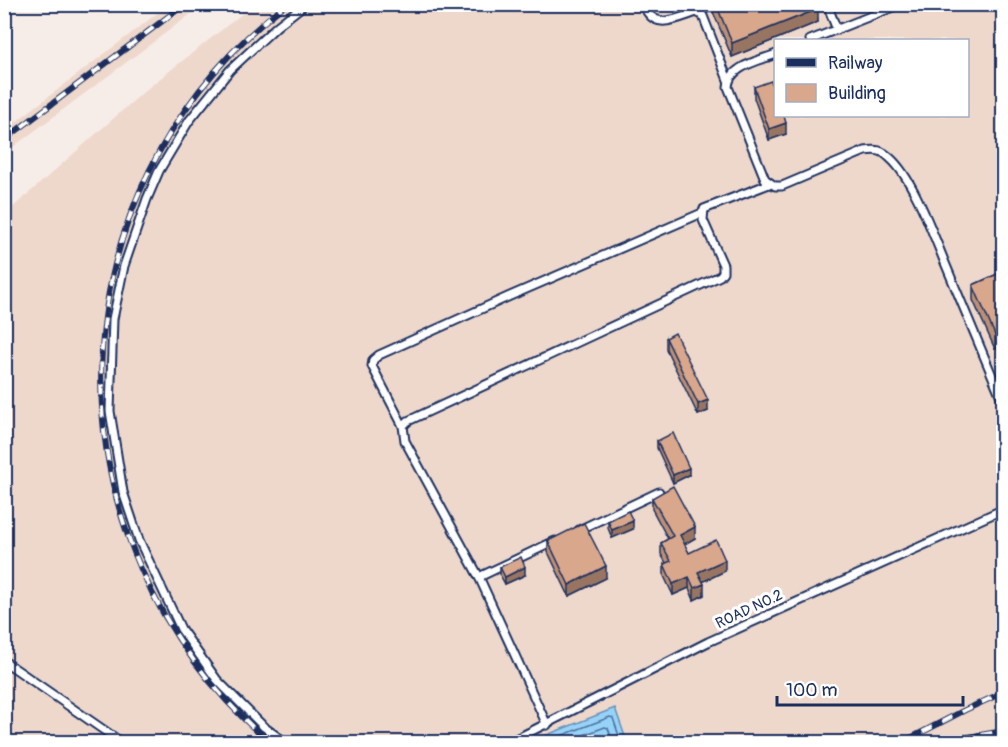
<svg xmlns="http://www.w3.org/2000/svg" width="1008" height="747" font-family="Pangolin,sans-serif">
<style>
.built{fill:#eed8cc;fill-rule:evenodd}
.water{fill:#97d3f8;stroke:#6591ba;stroke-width:1.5}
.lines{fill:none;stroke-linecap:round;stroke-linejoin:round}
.shore{stroke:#4d719c;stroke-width:1.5}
.lane-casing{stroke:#1b2f5e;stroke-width:11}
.lane{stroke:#fff;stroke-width:7}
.rail-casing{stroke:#1b2f5e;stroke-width:6}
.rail{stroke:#fff;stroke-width:4;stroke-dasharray:11;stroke-linecap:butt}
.wall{fill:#bb9078;stroke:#1b2f5e;stroke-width:1.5}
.shaded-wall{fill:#987562;stroke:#1b2f5e;stroke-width:1.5}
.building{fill:#d9a78c;stroke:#1b2f5e;stroke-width:1.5}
.labels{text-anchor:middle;stroke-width:6;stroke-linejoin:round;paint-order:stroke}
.street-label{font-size:15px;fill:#1b2f5e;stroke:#fff}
</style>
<rect width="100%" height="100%" fill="#f7ede8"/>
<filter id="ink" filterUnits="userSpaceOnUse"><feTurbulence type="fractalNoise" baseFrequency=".0167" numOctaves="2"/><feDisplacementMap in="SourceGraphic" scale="12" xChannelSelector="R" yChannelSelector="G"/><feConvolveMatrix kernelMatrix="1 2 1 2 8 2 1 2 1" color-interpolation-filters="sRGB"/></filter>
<g filter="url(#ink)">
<g class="built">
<polygon points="168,5 203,5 5,153 5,130"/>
<path d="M253,5H1003V742H5L4,215L148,88ZM776,40H968V116H776Z"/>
</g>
<polygon class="water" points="615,708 627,742 529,742"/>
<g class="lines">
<g class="shore">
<polyline points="545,742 610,717 613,718 621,742"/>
<polyline points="565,742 605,727 608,728 613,742"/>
</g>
<defs>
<g id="lane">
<path d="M643,4C654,32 675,19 697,12L703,16L728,80"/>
<polyline points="827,4 837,30"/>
<polyline points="697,12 717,4"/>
<polyline points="810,40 901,4"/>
<path d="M776,54C759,61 729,66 728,87L765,179L775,186H782L865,151C876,149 882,150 890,158C913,178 933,234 945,263C965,310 984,357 1004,404"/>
<polyline points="403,426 372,366 373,360 379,355 510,296 702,213"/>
<polyline points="579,530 659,492"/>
<polyline points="479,577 555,541"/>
<polyline points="4,661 121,742"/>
<polyline points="547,725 479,577 405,441 403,426 408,421 720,276 723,272 723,265 703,220 704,209 769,184"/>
<polyline points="285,742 264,727 217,680 181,629 139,540 123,492 110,411 113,319 124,266 147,199 159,171 189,121 230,70 277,26 305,4"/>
<polyline points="510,742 708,642 1004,509"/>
</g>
</defs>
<use href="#lane" class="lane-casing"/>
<use href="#lane" class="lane"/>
<defs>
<g id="rail">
<polyline points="4,140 185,4"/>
<path d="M269,742C40,543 45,192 286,4"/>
<polyline points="903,742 965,710 1004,692"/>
<polyline points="938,742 1004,731"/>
</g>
</defs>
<use href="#rail" class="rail-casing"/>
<use href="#rail" class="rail"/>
</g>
<g class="wall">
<polygon points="713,4 816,4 818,22 732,57 713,12"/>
<polygon points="754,87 786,134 769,140 754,98"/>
<polygon points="1004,271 1004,346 995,349 973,300 973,285"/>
<polygon points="666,338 708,411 698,415 666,349"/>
<polygon points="657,441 689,475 673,483 657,448"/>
<polygon points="652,498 695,538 684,544 689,553 725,571 702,582 704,595 694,600 689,588 673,595 664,576 664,564 666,563 661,554 661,543 668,539 652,509"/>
<polygon points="608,521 633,529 612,538 608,528"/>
<polygon points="548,541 606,578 569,596 548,552"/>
<polygon points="500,567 525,575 505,584 500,575"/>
</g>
<g class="shaded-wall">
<polygon points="818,9 818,22 732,57 732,43"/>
<polygon points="786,123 786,134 769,140 769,129"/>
<polygon points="1004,331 1004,346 995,349 995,335"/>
<polygon points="708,400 708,411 698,415 698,404"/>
<polygon points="689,468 689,475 673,483 673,475"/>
<polygon points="633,521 633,529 612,538 612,530"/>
<polygon points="695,527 695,538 680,547 680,535"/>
<polygon points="725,560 725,571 698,584 698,572"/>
<polygon points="606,566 606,578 569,596 569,585"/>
<polygon points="525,567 525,575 505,584 505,577"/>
<polygon points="689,577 689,588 673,595 673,584"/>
<polygon points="704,584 704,595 694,600 694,588"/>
</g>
<g class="building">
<polygon points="716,4 816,4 818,9 732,43"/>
<polygon points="771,81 776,93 776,116 784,116 786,123 769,129 754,87"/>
<polygon points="1004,271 1004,331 995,335 973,285"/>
<polygon points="675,333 708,400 698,404 666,338"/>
<polygon points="673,433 689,468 673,475 657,441"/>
<polygon points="673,486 695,527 680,535 689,553 716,540 725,560 698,572 704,584 694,588 689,577 673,584 664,564 671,561 661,543 673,536 652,498"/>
<polygon points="628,511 633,521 612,530 608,521"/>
<polygon points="584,523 606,566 569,585 548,541"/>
<polygon points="521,557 525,567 505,577 500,567"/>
</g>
</g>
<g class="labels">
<g class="street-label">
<text transform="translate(749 609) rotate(-25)" y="5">ROAD NO.2</text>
</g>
</g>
<rect width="1008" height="747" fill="none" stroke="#fff" stroke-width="24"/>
<rect x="12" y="12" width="984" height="723" fill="none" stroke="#1b2f5e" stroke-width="2" filter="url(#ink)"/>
<rect x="774" y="39" width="195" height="78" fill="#ffffff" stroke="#a4acbf" stroke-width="1.5"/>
<rect x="786" y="58" width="30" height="9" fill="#1b2f5e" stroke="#a4acbf" stroke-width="1.5"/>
<text x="828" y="69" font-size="18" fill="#1b2f5e">Railway</text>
<rect x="786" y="84" width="30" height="18" fill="#d9a78c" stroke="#a4acbf" stroke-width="1.5"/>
<text x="828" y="99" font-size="18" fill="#1b2f5e">Building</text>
<path d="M777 696v9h186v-9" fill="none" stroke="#1b2f5e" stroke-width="3"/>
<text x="786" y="696" font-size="18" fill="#1b2f5e" stroke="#ffffff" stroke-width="4.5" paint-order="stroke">100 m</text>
</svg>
